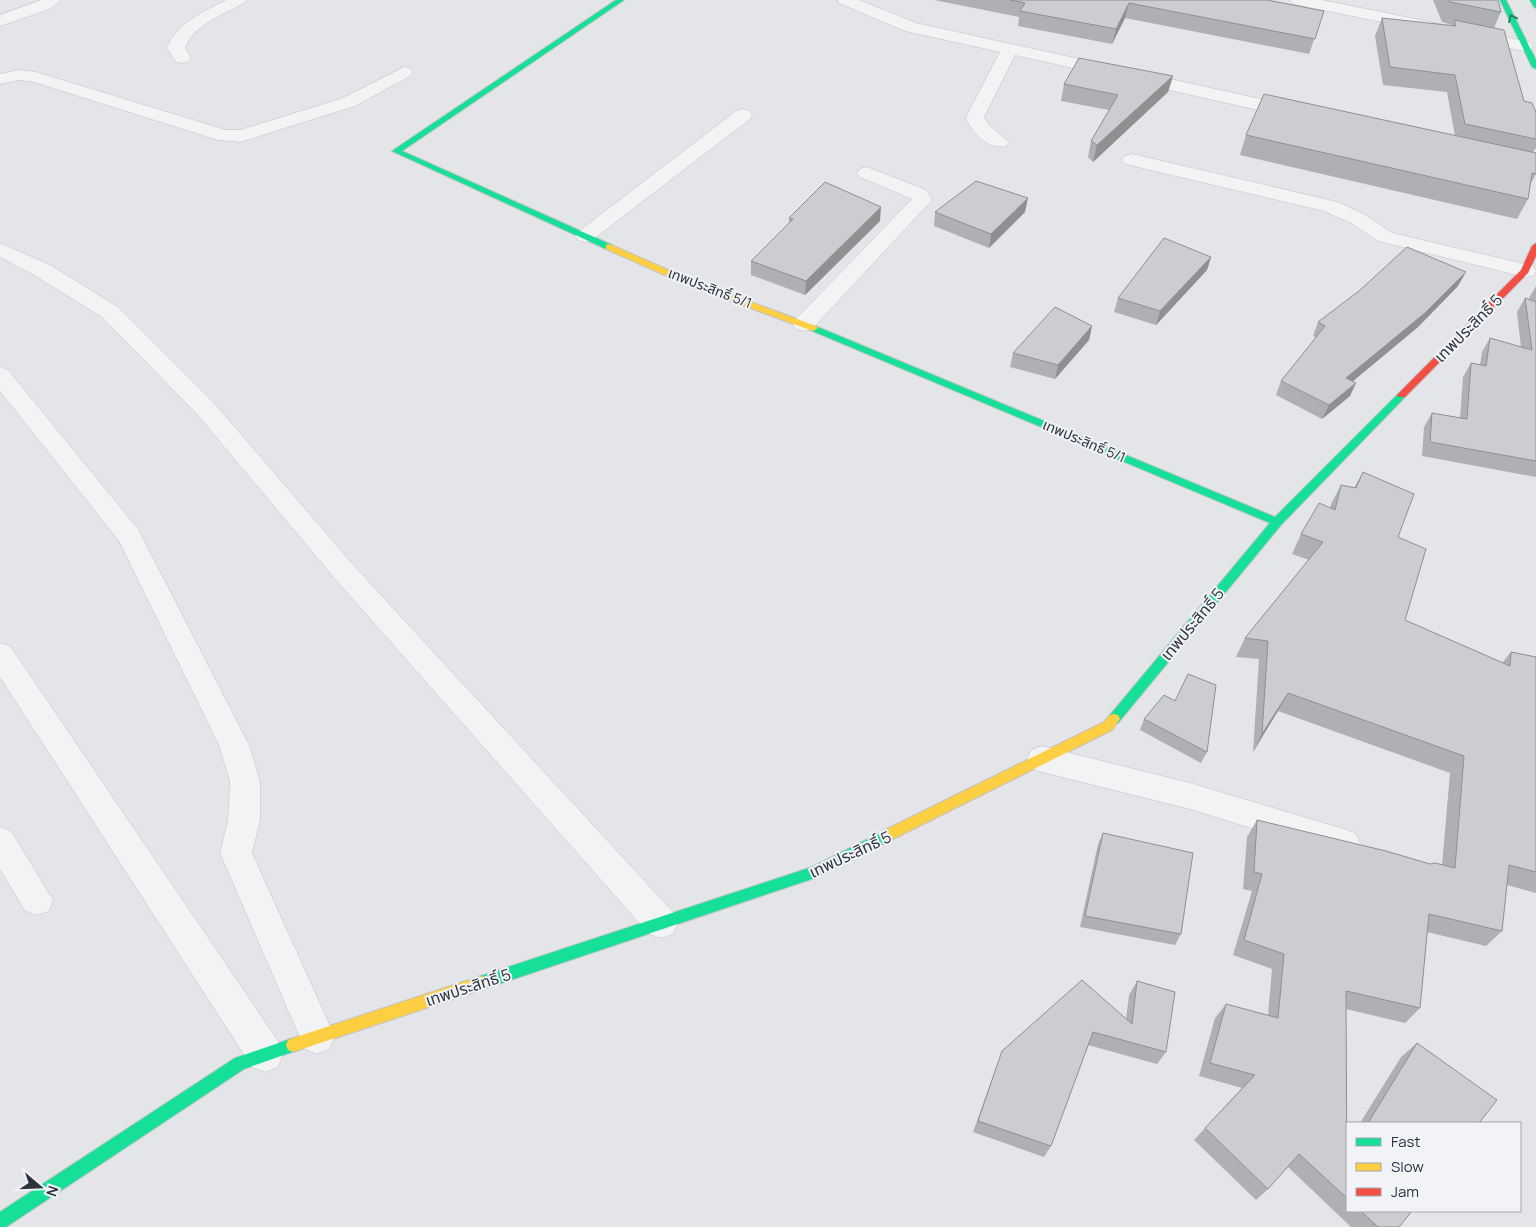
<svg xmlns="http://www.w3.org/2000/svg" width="1536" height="1227" font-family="Manrope,'Noto Sans Thai',sans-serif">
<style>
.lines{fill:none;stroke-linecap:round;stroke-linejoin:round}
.street-casing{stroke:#c2c3c6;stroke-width:1}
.fast-casing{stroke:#c2c3c6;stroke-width:2}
.slow-casing{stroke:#c2c3c6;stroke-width:2}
.jam-casing{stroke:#c2c3c6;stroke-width:2}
.street{fill:#f2f3f4;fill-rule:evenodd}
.fast{fill:#16e098;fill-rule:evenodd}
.slow{fill:#ffcf43;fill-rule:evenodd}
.jam{fill:#f24e42;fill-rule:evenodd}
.wall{fill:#afb0b3}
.shaded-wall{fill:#8f9092}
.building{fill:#cccdd0;stroke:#8f9092}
.oneway{stroke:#228167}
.labels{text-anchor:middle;stroke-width:4;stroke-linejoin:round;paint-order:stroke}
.far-street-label{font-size:14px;fill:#2c333f;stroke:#f1f3f6}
.street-label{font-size:16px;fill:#2c333f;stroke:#f1f3f6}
</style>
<rect width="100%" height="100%" fill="#e3e5e8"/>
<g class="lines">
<defs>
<g id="street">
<polygon points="41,0 61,0 50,9 0,26 0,15"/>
<path d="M226,0H246L244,3C224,14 193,25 185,48L191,58L188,62L182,63L176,62L167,48C177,23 203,12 226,0Z"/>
<path d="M837,0H859L916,23L1297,107L1304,109L1306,113L1304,117L1297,119L1015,55L984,117L988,124L1009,142L1006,146C989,150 971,133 966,117L1000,52L905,31L839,3Z"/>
<polygon points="1290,0 1322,0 1524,41 1530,42 1533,46 1530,50 1524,51 1298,5 1292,3"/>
<polygon points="404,67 410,68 413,72 410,76 355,106 247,140 240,142 218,140 34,82 19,80 0,84 0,74 19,70 36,72 226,130 240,130 343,98"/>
<polygon points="743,109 750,111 752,115 750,119 592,240 585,242 578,240 575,236 578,232 736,111"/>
<polygon points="1132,154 1338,202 1365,215 1392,233 1533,266 1536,271 1533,276 1525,277 1378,241 1351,223 1324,211 1125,164 1122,160 1125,156"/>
<polygon points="867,167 926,190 932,200 812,329 804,331 796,329 793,324 796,319 912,199 860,177 857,173 860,169"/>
<polygon points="0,243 50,265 118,307 213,402 355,567 673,912 678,923 673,934 661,938 649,934 337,581 197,414 102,317 34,275 0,257"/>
<polygon points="0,367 8,370 138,529 249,745 260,781 260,820 252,853 335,1037 329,1049 317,1054 305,1049 220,853 228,820 230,781 219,745 119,541 0,391"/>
<polygon points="0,643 10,646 278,1041 283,1054 278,1067 265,1072 252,1067 0,677"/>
<polygon points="1042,746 1190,783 1344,829 1355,833 1360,843 1355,853 1344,857 1190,809 1042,772 1031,768 1027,759 1031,750"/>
<polygon points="0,827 11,831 53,900 49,911 37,915 25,911 0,869"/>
</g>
<g id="fast">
<polygon points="616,0 624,0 402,151 612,245 612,249 606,249 392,151"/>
<polygon points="1500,0 1506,0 1536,60 1536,69 1532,67"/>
<polygon points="1530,0 1536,0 1536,8 1534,7"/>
<polygon points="813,325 1275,517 1399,393 1405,393 1407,395 1281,525 1118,723 1114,724 1110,723 1108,719 1110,715 1270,523 810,330 810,326"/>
<polygon points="888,829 893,831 894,835 893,839 815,878 481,990 476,988 474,983 476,978 481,976 812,867"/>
<polygon points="293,1038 298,1040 300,1045 298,1050 244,1069 6,1227 0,1227 0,1212 235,1058"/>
</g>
<g id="slow">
<polygon points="609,244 691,280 816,326 818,328 813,331 810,330 685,284 606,249 606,245"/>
<polygon points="1114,714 1118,715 1120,719 1112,730 893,839 888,841 883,839 882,835 883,831 1104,722 1110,715"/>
<polygon points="481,976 486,978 488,983 486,988 481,990 293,1052 288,1050 286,1045 288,1040 293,1038"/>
</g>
<polygon id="jam" points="1536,243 1536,256 1528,273 1405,397 1399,397 1397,395 1399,393 1521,270 1532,246"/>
</defs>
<use href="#street" class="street-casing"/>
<use href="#fast" class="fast-casing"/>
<use href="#slow" class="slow-casing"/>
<use href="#jam" class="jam-casing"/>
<use href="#street" class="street"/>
<use href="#fast" class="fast"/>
<use href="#slow" class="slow"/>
<use href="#jam" class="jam"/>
</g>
<g class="wall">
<polygon points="934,0 1267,0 1324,11 1309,54 1125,18 1112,44 1018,26 1019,17"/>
<polygon points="1433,0 1498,0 1501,12 1494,28 1524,101 1536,112 1536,148 1533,152 1536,174 1530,185 1528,199 1517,219 1240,155 1246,135 1455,136 1447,92 1383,85 1375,36 1382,18 1452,26 1452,25 1442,22"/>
<polygon points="1173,76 1168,92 1093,162 1088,157 1091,141 1109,110 1061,101 1064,84"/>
<polygon points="935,212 1025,212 989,248 934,226"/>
<polygon points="789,218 880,221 805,295 751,275 751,261 789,223"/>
<polygon points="1211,257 1207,270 1156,325 1114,312 1118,298"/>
<polygon points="1458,286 1418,327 1353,381 1350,396 1322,419 1276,395 1281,381 1316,338 1313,336 1318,322"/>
<polygon points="1536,286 1536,477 1422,456 1424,427 1432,413 1460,418 1463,377 1471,363 1480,365 1482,352 1490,338 1521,347 1517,312 1525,298 1530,300 1529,298"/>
<polygon points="1092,326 1089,340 1055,379 1010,367 1013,353"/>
<polygon points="1363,472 1398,537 1405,620 1502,663 1511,652 1536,657 1536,893 1507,885 1502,931 1486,946 1427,932 1420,1008 1405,1023 1346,1009 1347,1211 1412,1211 1399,1227 1351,1227 1288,1167 1268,1189 1256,1200 1194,1140 1242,1088 1199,1076 1215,1018 1226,1004 1268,1015 1272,969 1233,955 1252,891 1243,889 1247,837 1257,820 1430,864 1442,865 1450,773 1278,711 1253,752 1259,659 1236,657 1245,638 1309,560 1292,554 1301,534 1330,508 1331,504 1341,485 1354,488"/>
<polygon points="1144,719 1207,752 1201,763 1140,730"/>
<polygon points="1103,833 1181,934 1175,945 1080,927 1098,844"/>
<polygon points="1137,981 1166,1052 1157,1064 1088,1045 1051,1146 1044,1157 973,1132 1002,1051 1126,1019 1129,995"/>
<polygon points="1417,1043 1479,1123 1360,1123 1401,1057"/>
</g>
<g class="shaded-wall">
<polygon points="1129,3 1125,18 1112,44 1116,29"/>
<polygon points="1173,76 1168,92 1093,162 1097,145"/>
<polygon points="1028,198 1025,212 989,248 991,234"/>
<polygon points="881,207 880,221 805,295 806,281"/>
<polygon points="1211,257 1207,270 1156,325 1160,311"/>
<polygon points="1466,272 1458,286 1418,327 1340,392 1346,378"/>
<polygon points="1092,326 1089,340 1055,379 1058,365"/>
<polygon points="1356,383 1350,396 1322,419 1329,405"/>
<polygon points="1288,693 1278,711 1253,752 1262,734"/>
</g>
<g class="building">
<polygon points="1010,0 1267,0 1324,11 1315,39 1129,3 1116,29 1020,11 1025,3"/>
<polygon points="1449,0 1498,0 1501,12 1450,2"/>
<polygon points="1382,18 1456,26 1454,20 1504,30 1524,101 1532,103 1536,112 1536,139 1465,124 1455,75 1390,67"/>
<polygon points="1079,58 1173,76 1097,145 1091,141 1118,95 1064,84"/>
<polygon points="1264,94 1536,153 1536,174 1532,173 1528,199 1246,135"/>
<polygon points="976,181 1028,198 991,234 935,212"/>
<polygon points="825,182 881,207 806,281 751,261 793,219 789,218"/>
<polygon points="1164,238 1211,257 1160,311 1118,298"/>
<polygon points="1407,247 1466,272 1425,313 1346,378 1356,383 1329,405 1281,381 1325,326 1318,322 1359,291"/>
<polygon points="1525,298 1536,302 1536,461 1430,442 1432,413 1467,419 1471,363 1486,366 1490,338 1532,350"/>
<polygon points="1055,307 1092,326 1058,365 1013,353"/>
<polygon points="1363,472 1414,494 1398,537 1426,549 1405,620 1510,666 1511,652 1536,657 1536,872 1509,865 1502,931 1429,914 1420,1008 1346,991 1347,1198 1299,1154 1268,1189 1205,1128 1255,1075 1210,1063 1226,1004 1278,1018 1284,954 1244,940 1262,874 1254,872 1257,820 1386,851 1430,864 1435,863 1455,868 1464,756 1288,693 1262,734 1268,641 1245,638 1323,542 1301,534 1319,503 1335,510 1341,485 1356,488"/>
<polygon points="1188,674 1216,685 1207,752 1144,719 1164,695 1175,701"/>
<polygon points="1103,833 1193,853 1181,934 1085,916"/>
<polygon points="1082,980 1132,1024 1137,981 1175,992 1166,1052 1093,1032 1051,1146 978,1121 1002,1051"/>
<polygon points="1417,1043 1497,1100 1479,1123 1368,1123"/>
<polygon points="1361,1211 1412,1211 1399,1227 1378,1227"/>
</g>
<defs><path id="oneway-chevron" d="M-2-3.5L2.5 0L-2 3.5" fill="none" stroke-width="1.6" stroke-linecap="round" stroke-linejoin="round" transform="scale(1.25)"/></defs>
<use class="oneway" href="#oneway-chevron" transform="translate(1512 18) rotate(-115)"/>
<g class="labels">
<g class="far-street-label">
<text transform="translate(710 288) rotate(21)" y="5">เทพประสิทธิ์ 5/1</text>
<text transform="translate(1084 441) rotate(23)" y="5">เทพประสิทธิ์ 5/1</text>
</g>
<g class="street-label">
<text transform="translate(1468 328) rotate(-45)" y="6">เทพประสิทธิ์ 5</text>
<text transform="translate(1192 624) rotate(-50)" y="6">เทพประสิทธิ์ 5</text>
<text transform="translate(850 854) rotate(-25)" y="6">เทพประสิทธิ์ 5</text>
<text transform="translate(468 987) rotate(-18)" y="6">เทพประสิทธิ์ 5</text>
</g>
</g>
<rect x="1346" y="1122" width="175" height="90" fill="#f1f3f6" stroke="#a2a6ad"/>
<rect x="1356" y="1138" width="25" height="8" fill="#16e098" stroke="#a2a6ad"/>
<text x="1391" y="1147" font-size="15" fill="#2c333f">Fast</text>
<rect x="1356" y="1163" width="25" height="8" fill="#ffcf43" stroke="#a2a6ad"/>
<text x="1391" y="1172" font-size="15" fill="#2c333f">Slow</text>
<rect x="1356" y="1188" width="25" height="8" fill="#f24e42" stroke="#a2a6ad"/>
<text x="1391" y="1197" font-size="15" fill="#2c333f">Jam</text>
<g transform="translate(40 1187) rotate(109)" stroke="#f1f3f6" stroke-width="4" paint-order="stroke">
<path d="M0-4L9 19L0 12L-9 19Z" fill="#2c333f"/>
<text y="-8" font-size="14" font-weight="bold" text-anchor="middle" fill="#2c333f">N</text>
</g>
</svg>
